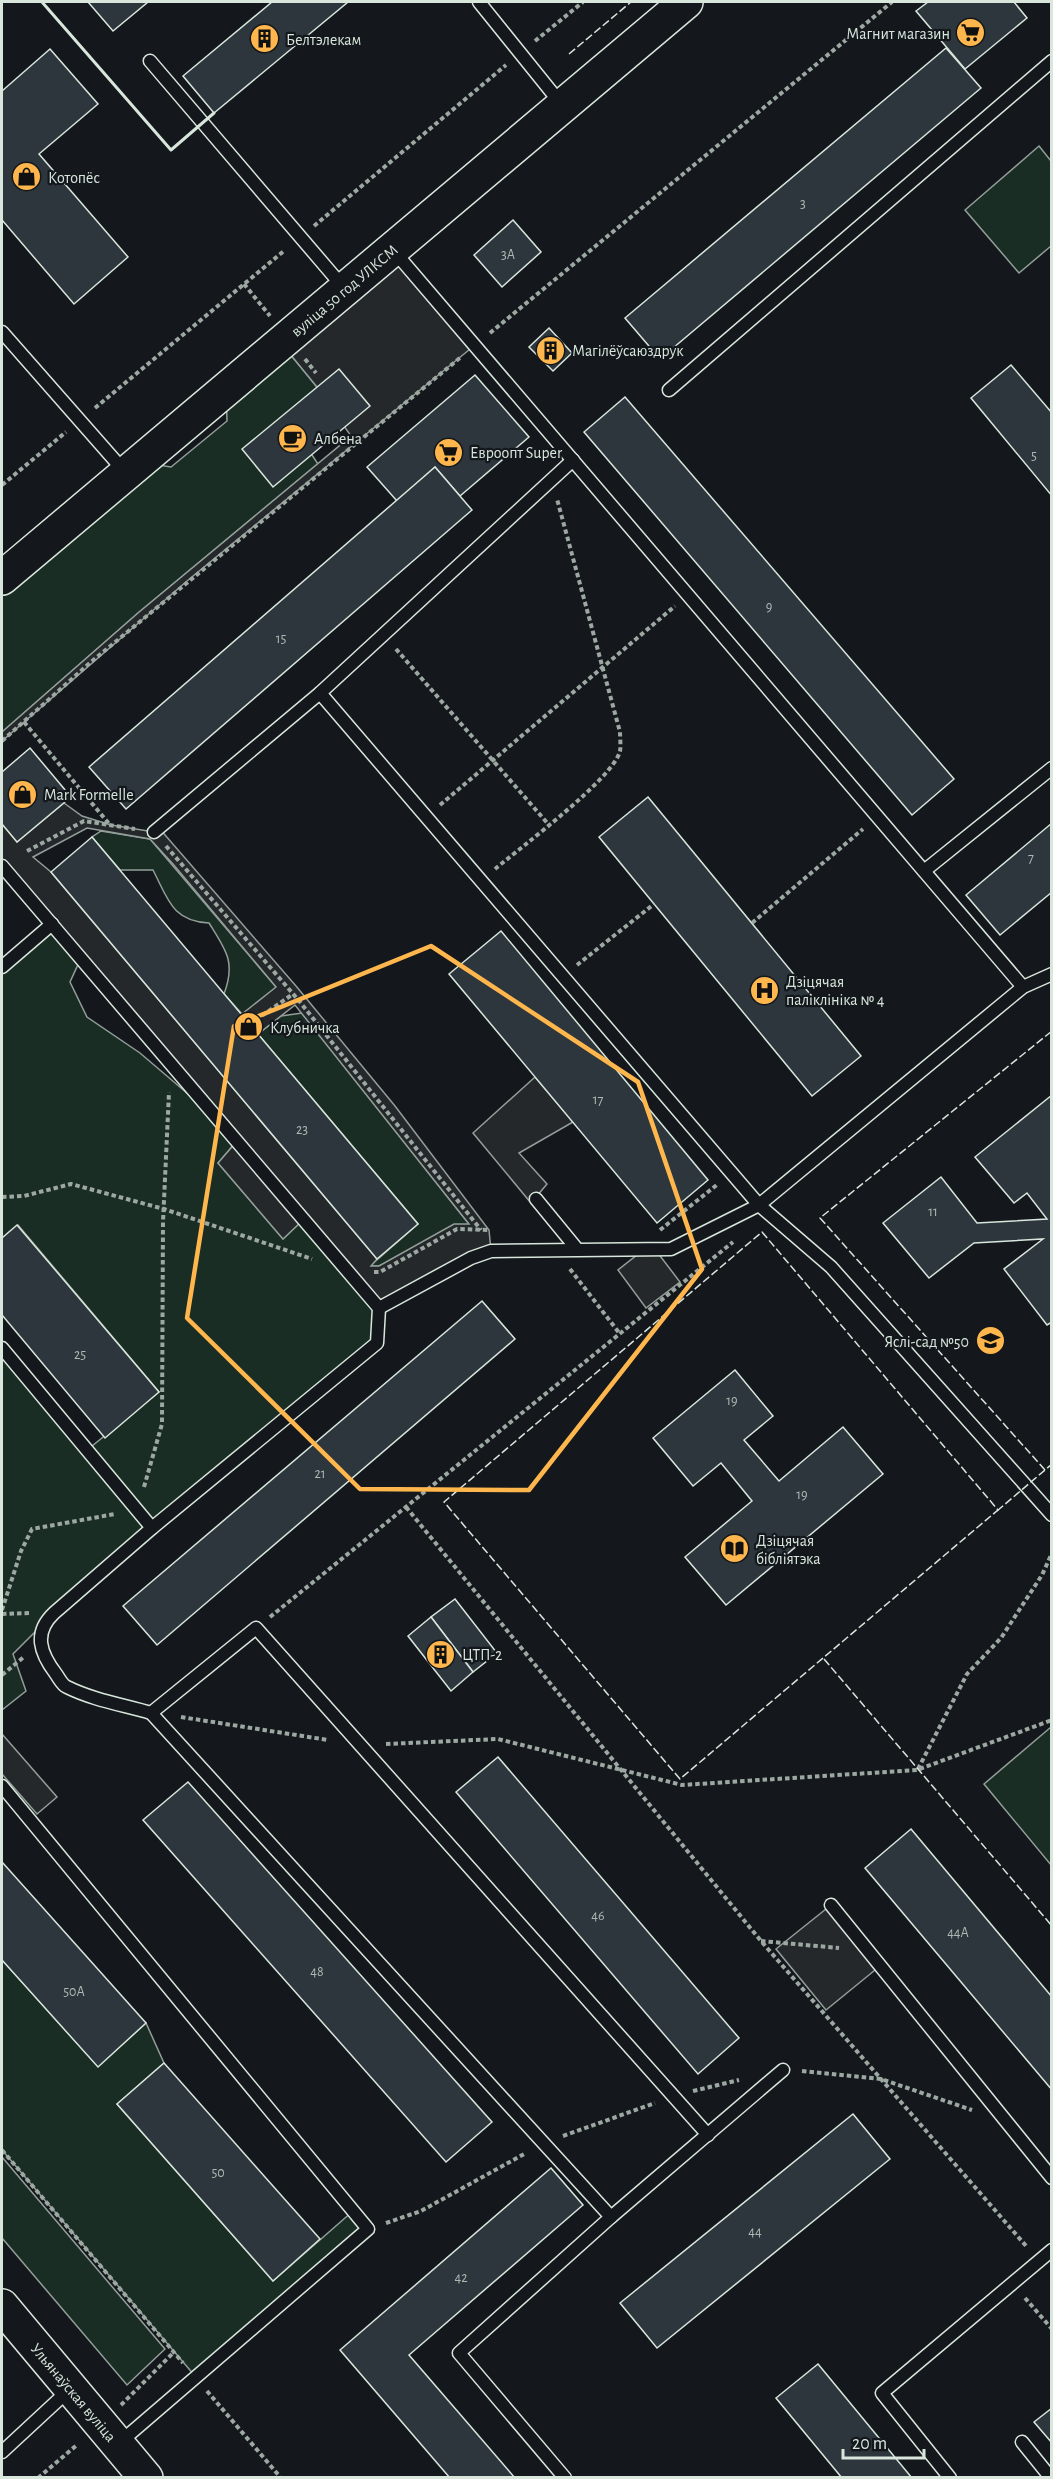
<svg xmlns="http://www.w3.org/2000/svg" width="1053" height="2479" font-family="'Alegreya Sans',sans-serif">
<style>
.green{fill:#1a2d24;stroke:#939e99;stroke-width:1.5}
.parking{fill:#24282b;stroke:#939e99;stroke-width:1.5;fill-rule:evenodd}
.building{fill:#2c363c;stroke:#d8e6dc;stroke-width:1.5}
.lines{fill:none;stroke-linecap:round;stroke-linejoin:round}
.lane-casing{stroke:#d8e6dc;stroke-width:15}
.secondary-casing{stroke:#d8e6dc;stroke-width:36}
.path{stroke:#9da8a2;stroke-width:4;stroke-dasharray:4.5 3;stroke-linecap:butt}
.lane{stroke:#14181c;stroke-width:12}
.secondary{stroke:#14181c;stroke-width:33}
.fence{stroke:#d8e6dc;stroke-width:1.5;stroke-dasharray:8 3;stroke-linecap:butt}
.wall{stroke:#d8e6dc;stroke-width:3}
.marked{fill:none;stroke:#ffb74d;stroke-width:4.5;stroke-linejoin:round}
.labels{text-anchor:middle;stroke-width:4.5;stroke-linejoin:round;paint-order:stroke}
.number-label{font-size:14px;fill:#adbab4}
.poi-label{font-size:16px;fill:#d8e6dc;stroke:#14181c;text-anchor:start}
.street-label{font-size:16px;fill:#d8e6dc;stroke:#14181c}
</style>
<rect width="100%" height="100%" fill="#14181c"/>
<g class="green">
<polygon points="1039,146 1051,161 1051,246 1019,273 965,210"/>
<polygon points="281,343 317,387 312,455 318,464 138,613 2,732 2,578 139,462 171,467 227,421 226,389"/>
<path d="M101,831L150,839L277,988L242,1014L224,994C236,962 226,950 209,923C172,921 168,899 153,870H120L92,837Z"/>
<polygon points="52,924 81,958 70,982 87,1017 140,1053 222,1123 237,1141 218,1163 283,1239 304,1219 379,1308 377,1343 54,1613 13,1654 26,1691 2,1710 2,1348 87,1450 159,1392 18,1225 2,1238 2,967"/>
<polygon points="302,1013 469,1224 379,1266 370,1266 418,1224 258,1034 281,1016"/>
<polygon points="1051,1727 1051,1865 984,1784"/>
<polygon points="2,1960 98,2066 146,2023 164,2063 117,2104 273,2281 353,2211 368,2229 195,2376 2,2150"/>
<polygon points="2,2157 165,2349 127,2385 2,2238"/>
</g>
<g class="parking">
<polygon points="393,249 475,345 187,581 2,741 2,732 138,613 351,436 317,387 281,343"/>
<path d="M64,803L82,816L111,825L154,832L159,828L296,986L395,1106L489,1230L491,1251L379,1308L303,1220L283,1239L218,1163L237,1141L2,866V824L17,842ZM87,828L150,839L173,864L276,987L242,1014L258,1034L295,1005L469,1224H454L379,1266H371L377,1259L51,872L33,857Z"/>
<polygon points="535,1077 573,1122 519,1153 547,1184 531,1203 473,1133"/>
<polygon points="651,1244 680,1282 646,1308 618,1270"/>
<polygon points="2,1734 57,1797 37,1814 2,1774"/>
<polygon points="831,1905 880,1966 826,2010 776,1949"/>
</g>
<g class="building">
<polygon points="88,2 148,2 113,31"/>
<polygon points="272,2 348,2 214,113 183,76"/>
<polygon points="928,2 1014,2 1027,18 965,69 916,11"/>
<polygon points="946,48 981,88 660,359 625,318"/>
<polygon points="50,49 98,104 39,154 128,257 74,304 2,220 2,91"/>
<polygon points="513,220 541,252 502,287 474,255"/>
<polygon points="549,328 572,353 553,371 529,347"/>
<polygon points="1011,365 1052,413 1052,496 971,398"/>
<polygon points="339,369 370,406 273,487 242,449"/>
<polygon points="475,375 529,437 460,496 435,467 397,501 367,467"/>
<polygon points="625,397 954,779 912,815 584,432"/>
<polygon points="435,467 472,510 126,809 89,767"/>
<polygon points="30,748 71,797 17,842 2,824 2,772"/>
<polygon points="648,797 861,1056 812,1096 599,837"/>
<polygon points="1052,823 1052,892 1000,935 966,895"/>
<polygon points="92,837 418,1224 377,1259 51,872"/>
<polygon points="501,931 708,1180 657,1223 449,974"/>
<polygon points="1052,1095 1052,1322 1047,1325 1004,1269 1043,1239 974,1243 929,1278 883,1223 941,1177 977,1223 1047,1219 1027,1193 1014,1203 975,1157"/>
<polygon points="17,1225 159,1392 105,1438 2,1315 2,1238"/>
<polygon points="482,1301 515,1339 157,1645 123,1606"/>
<polygon points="735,1370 773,1416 744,1440 779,1481 843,1427 883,1474 726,1605 685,1557 752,1501 721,1463 693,1486 653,1438"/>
<polygon points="455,1599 497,1653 473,1672 431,1617"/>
<polygon points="431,1617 473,1672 451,1691 408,1636"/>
<polygon points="498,1757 739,2038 698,2074 456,1792"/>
<polygon points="188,1782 492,2122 446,2162 143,1820"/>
<polygon points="911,1829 1052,1997 1052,2090 865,1868"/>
<polygon points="2,1862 146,2023 98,2067 2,1960"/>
<polygon points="164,2063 320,2239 273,2281 117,2104"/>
<polygon points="853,2114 890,2159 657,2348 620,2303"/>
<polygon points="551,2168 583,2205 409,2355 515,2478 450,2478 340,2350"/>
<polygon points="818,2364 912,2478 842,2478 776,2398"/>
<polygon points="1052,2408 1052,2443 1034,2422"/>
</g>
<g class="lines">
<defs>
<g id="lane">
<polyline points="479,2 562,105"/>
<polyline points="150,61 344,288"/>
<polyline points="393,250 1023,987"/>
<polyline points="2,332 125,472"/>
<polyline points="669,390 1052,61"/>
<polyline points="320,693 759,1205 1023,987 1052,974"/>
<polyline points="154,832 320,693 573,460"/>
<path d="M2,866L379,1308L377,1343L152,1528L54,1613C33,1633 40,1653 56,1674C59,1678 62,1685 67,1687C93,1700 124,1705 151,1713L611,2217L459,2353L565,2478"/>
<polyline points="924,871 1052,768"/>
<polyline points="2,967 52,924"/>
<polyline points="536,1199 577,1249"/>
<polyline points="379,1308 471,1258 491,1251 671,1249 759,1205 831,1267 1052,1515"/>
<polyline points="2,1348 152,1528"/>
<polyline points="151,1713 256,1628 708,2135"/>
<polyline points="2,1786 368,2229 118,2444"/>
<polyline points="831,1905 1052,2178"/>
<polyline points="611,2217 783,2070"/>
<polyline points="1022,2442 1051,2478"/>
<polyline points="2,2452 69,2390"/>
<polyline points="950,2478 882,2393 1052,2250"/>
</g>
<g id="secondary">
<polyline points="2,578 686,2"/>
<polyline points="2,2306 146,2478"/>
</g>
</defs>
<use href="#lane" class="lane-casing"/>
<use href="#secondary" class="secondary-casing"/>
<g class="path">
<polyline points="535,41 583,2"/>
<polyline points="314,226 506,65"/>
<polyline points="244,284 270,316"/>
<polyline points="490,333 892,2"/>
<polyline points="305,359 316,373"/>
<polyline points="95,408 285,250"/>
<polyline points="2,485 66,432"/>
<polyline points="396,649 549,825"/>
<polyline points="24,722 110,825"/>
<polyline points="2,741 91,662 461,357"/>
<polyline points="440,805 675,606"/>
<polyline points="166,846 300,1002 481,1230"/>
<polyline points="27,851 84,821 135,829"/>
<path d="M495,869C520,848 614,778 620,751C621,746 620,738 620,732L557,499"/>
<polyline points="752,923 863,829"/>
<polyline points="577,965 654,904"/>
<polyline points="250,1024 293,994"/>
<polyline points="2,1197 24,1196 71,1184 164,1209 312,1259"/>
<polyline points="660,1230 718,1184"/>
<polyline points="570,1269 620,1334"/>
<polyline points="374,1272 380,1272 457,1229 488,1230"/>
<polyline points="144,1487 162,1424 163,1222 169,1092"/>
<polyline points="406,1507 761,1941 1027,2247"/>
<polyline points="2,1610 21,1551 32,1529 115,1514"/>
<polyline points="2,1614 30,1613"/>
<polyline points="270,1617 733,1242"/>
<polyline points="2,1675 25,1656"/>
<polyline points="181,1717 328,1740"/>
<polyline points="386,1744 498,1739 682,1785 917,1770 1052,1720"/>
<polyline points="918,1769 967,1674 1001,1638 1042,1575 1052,1553"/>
<polyline points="761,1941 839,1948"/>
<polyline points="802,2071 881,2079 972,2110"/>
<polyline points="693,2091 739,2080"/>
<polyline points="563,2136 655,2103"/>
<polyline points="2,2150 183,2363"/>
<polyline points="386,2223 421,2211 526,2153"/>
<polyline points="1025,2298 1052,2329"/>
<polyline points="207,2391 281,2478"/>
<polyline points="121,2405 174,2352"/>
<polyline points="38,2478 78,2444"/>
</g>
<use href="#lane" class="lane"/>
<use href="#secondary" class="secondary"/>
<g class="fence">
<polyline points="569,54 631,2"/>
<polygon points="762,1232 998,1510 680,1779 444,1502"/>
<polyline points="1045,1470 820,1218 1052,1031"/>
<polyline points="997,1511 1052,1464"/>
<polyline points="824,1659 1052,1926"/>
</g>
<polyline class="wall" points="42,2 171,150 214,113"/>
</g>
<path class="marked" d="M431,946L638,1082L702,1269L529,1490L360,1489L187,1318L234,1026Z"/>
<defs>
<symbol id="supermarket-disc" viewBox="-11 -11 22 22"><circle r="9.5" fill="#ffb74d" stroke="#14181c"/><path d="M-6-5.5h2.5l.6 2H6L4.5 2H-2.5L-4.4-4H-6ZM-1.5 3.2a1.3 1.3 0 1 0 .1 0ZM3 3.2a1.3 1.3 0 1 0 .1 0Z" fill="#111"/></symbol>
<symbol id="building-disc" viewBox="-11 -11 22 22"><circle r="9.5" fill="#ffb74d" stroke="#14181c"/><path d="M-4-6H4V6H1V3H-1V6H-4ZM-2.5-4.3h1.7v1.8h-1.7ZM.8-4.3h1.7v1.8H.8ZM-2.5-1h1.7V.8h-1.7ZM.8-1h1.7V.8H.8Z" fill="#111"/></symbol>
<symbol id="shop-disc" viewBox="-11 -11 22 22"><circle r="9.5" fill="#ffb74d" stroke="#14181c"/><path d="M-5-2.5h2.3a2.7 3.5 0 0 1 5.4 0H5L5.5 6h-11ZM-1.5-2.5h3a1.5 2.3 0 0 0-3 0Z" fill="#111"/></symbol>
<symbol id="cafe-disc" viewBox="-11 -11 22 22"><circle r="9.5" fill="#ffb74d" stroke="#14181c"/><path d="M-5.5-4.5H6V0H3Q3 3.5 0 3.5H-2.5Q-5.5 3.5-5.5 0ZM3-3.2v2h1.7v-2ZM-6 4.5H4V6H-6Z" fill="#111"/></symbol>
<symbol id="hospital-disc" viewBox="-11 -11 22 22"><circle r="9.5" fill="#ffb74d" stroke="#14181c"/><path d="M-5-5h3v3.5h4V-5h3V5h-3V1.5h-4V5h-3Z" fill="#111"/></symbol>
<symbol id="school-disc" viewBox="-11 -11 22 22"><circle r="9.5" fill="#ffb74d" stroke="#14181c"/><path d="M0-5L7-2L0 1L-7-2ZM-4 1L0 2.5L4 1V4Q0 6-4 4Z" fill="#111"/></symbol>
<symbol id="library-disc" viewBox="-11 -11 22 22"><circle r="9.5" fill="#ffb74d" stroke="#14181c"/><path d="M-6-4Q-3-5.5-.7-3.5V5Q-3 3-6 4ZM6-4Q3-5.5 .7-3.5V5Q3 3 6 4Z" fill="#111"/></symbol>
</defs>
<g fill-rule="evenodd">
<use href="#supermarket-disc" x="954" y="16" width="33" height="33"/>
<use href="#building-disc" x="248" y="22" width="33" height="33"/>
<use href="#shop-disc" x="10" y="160" width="33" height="33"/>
<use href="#building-disc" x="534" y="334" width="33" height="33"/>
<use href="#cafe-disc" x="276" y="422" width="33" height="33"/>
<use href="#supermarket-disc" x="432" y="436" width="33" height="33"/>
<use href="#shop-disc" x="6" y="778" width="33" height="33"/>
<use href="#hospital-disc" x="748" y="974" width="33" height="33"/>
<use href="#shop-disc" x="232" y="1010" width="33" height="33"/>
<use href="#school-disc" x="974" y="1324" width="33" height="33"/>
<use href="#library-disc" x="718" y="1532" width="33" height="33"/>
<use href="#building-disc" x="424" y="1638" width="33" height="33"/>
</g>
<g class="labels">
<g class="number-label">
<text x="803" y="208">3</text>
<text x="508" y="259">3А</text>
<text x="1034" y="460">5</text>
<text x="769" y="611">9</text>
<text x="281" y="643">15</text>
<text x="1031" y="862">7</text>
<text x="598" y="1104">17</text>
<text x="302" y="1134">23</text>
<text x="933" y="1216">11</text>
<text x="80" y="1359">25</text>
<text x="732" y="1405">19</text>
<text x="320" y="1478">21</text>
<text x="802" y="1499">19</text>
<text x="598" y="1920">46</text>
<text x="958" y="1937">44А</text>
<text x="317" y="1976">48</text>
<text x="74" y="1996">50А</text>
<text x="218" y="2177">50</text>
<text x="755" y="2236">44</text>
<text x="461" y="2282">42</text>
</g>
<g class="poi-label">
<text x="950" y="39" text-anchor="end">Магнит магазин</text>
<text x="286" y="45">Белтэлекам</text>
<text x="48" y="183">Котопёс</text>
<text x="572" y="356">Магілёўсаюздрук</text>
<text x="314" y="444">Албена</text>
<text x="470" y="458">Евроопт Super</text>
<text x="44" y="800">Mark Formelle</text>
<text x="786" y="987">Дзіцячая<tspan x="786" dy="18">паліклініка № 4</tspan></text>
<text x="270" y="1033">Клубничка</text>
<text x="969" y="1347" text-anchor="end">Яслі-сад №50</text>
<text x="756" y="1546">Дзіцячая<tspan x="756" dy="18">бібліятэка</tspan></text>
<text x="462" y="1660">ЦТП-2</text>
</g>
<g class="street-label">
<text transform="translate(344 290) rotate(-40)" y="6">вуліца 50 год УЛКСМ</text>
<text transform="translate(74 2392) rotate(50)" y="6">Ульянаўская вуліца</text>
</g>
</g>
<rect width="1053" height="2479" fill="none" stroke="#d8e6dc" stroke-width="6"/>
<path d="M843 2449v9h81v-9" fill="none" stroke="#d8e6dc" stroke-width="3"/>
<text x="852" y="2449" font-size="18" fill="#d8e6dc" stroke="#14181c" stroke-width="4.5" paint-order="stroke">20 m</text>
</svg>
